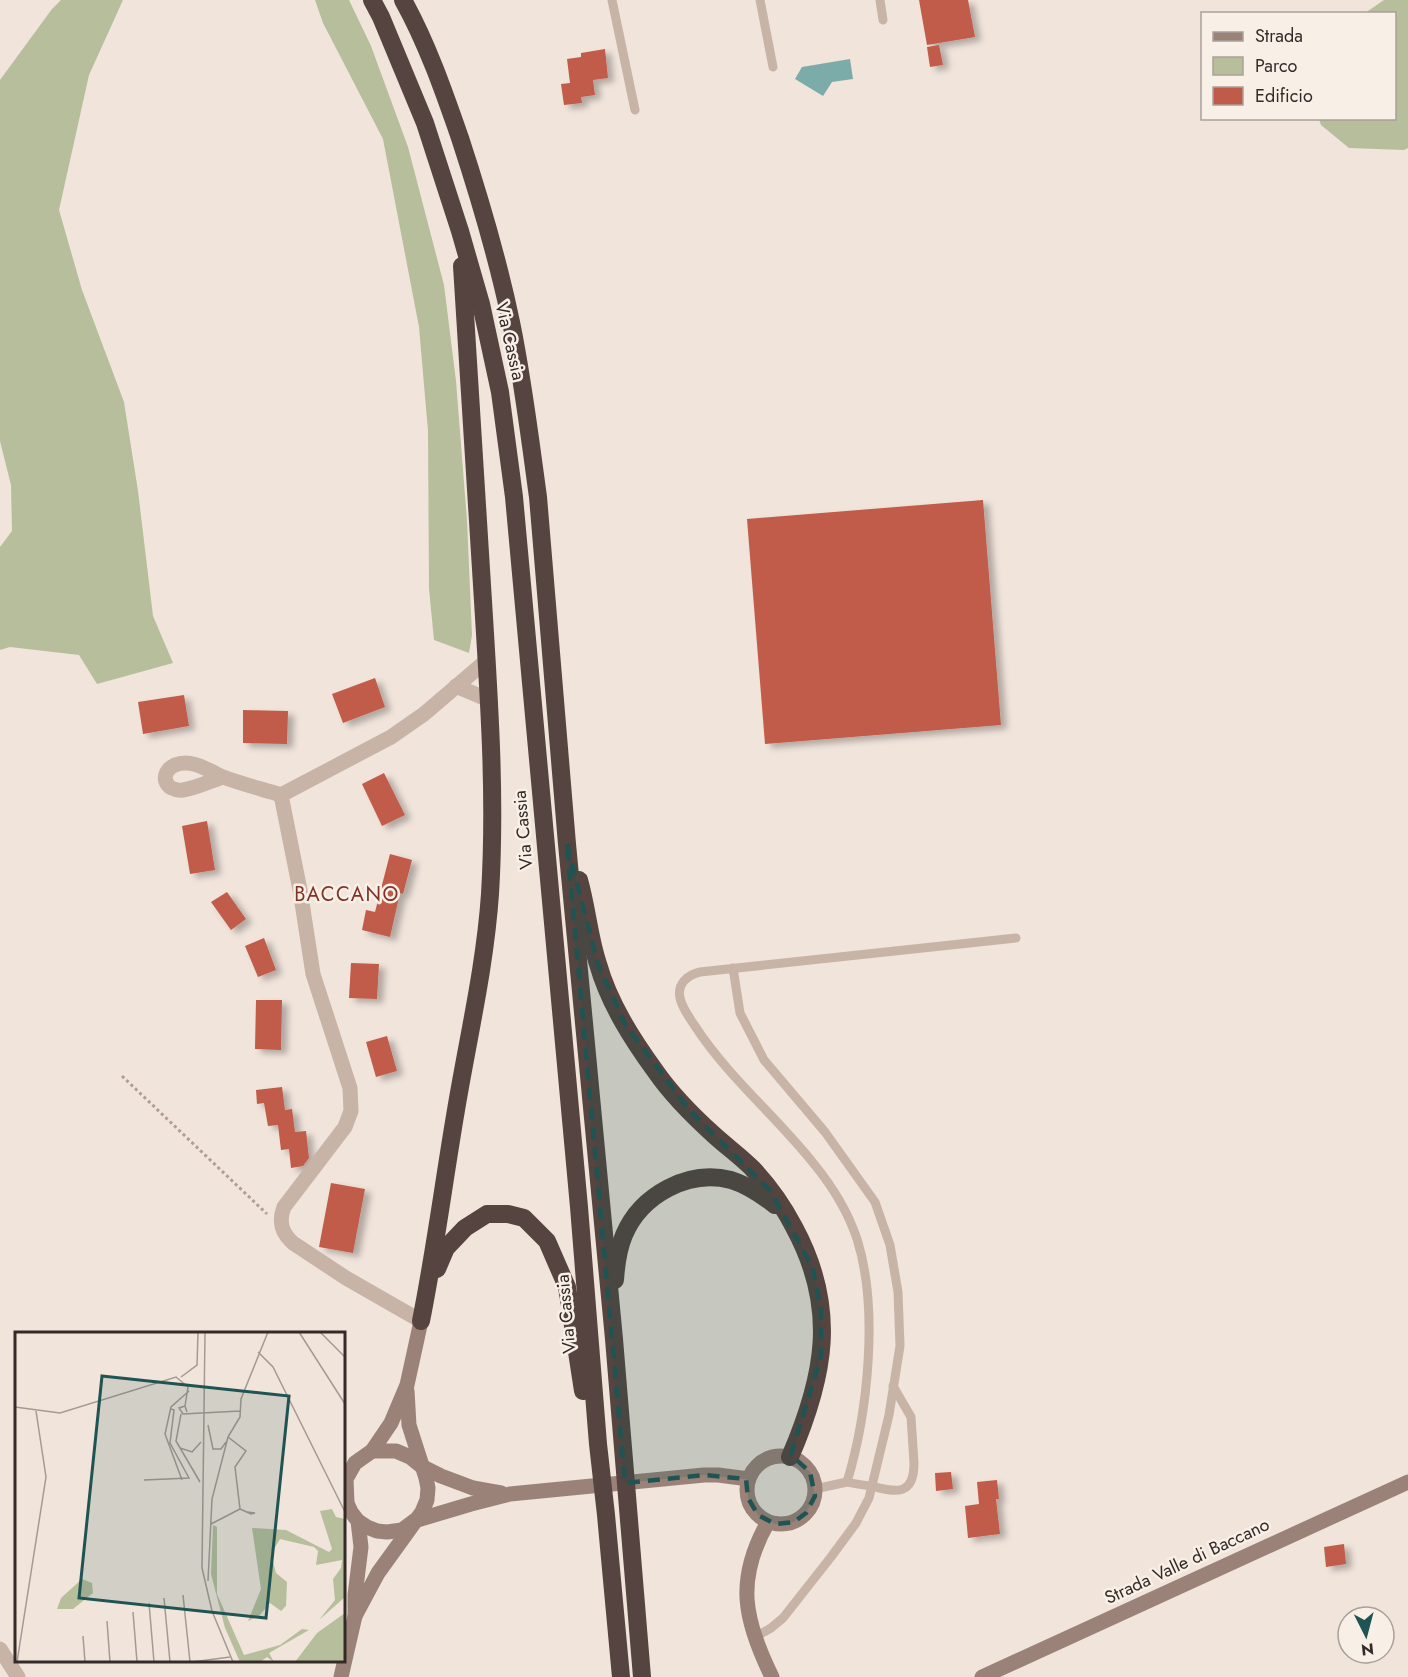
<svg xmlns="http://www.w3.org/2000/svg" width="1408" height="1677" font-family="Jost,sans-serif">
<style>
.green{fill:#b6be9c}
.water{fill:#7baca9}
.building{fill:#c05b49;filter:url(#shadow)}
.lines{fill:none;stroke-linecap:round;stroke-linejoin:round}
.path{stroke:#b39d92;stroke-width:3;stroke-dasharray:3 3;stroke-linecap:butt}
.lane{stroke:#c8b3a7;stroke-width:9}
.street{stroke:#c8b3a7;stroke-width:15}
.secondary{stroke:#9b8279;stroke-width:15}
.highway{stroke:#55443f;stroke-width:18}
.marked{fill:#1f5452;fill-opacity:0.2;stroke:#1f5452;stroke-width:4.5;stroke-dasharray:12 8;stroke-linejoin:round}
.labels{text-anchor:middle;stroke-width:5;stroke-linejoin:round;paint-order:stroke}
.street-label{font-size:18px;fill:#342a27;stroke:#f8efe7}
.neighbourhood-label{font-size:20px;letter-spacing:1.5px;fill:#7f3225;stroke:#f8efe7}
.inset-road{fill:none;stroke:#a59a93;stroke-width:1.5}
.view{fill:#1f5452;fill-opacity:0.15;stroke:#1f5452;stroke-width:3}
.inset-edge{fill:none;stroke:#342a27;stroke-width:3}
</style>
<defs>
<filter id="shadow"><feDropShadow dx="6" dy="4" stdDeviation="3" flood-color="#0004"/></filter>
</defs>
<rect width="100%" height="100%" fill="#f0e4db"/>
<g class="green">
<polygon points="61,0 123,0 89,75 59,210 82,290 124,402 138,491 153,616 173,663 97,684 79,655 10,647 0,650 0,547 12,531 11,485 0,441 0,80 52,9"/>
<polygon points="315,0 349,0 371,46 408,147 444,285 456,381 467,521 472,635 469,653 434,640 429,589 428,431 419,327 383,139 323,23"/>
<polygon points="1384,0 1408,0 1408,148 1404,150 1349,148 1321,125 1319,119 1394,118 1394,14 1365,13"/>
</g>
<polygon class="water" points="850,59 853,79 832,82 823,96 795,79 802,67"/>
<g class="building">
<polygon points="919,0 968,0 975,37 927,45"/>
<polygon points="939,45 943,65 930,67 927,47"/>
<polygon points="605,49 608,78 593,80 595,95 581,97 582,103 564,105 561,84 570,83 567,59 581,57 581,53"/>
<polygon points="983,500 1001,725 765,744 747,519"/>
<polygon points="375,678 385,707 343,723 332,694"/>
<polygon points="184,695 189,726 143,734 138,702"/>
<polygon points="243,710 288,711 287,744 243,743"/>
<polygon points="384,773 405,815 382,826 362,784"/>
<polygon points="207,821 215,870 190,874 182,826"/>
<polygon points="390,854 412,860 403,894 400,893 390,937 362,930 366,910 375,912"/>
<polygon points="227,892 246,919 231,930 211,902"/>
<polygon points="264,938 276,970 258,977 245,946"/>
<polygon points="351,963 379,964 377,999 349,998"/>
<polygon points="256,1000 282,1000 281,1050 255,1049"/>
<polygon points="387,1036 397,1071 376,1077 366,1042"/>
<polygon points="282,1087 285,1110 292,1109 295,1132 306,1131 309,1158 303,1166 291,1168 289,1149 281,1150 278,1125 268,1126 264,1103 257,1104 256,1090"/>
<polygon points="331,1183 365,1189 353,1253 319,1247"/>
<polygon points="951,1472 953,1489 936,1491 935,1473"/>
<polygon points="997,1480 999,1499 996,1499 1000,1534 968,1538 965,1506 979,1504 977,1482"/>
<polygon points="1344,1544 1346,1564 1326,1567 1324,1547"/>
</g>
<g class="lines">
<polyline class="path" points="122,1076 267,1214"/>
<g class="lane">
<polyline points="612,0 635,110"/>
<polyline points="760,0 773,67"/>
<polyline points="880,0 883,20"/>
<polyline points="733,968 740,1013 764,1060 825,1132 875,1202 890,1245 898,1292 900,1346 889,1415 869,1498 856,1523 831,1557 783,1618 771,1628 755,1637"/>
<path d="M893,1386L911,1417L914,1463C914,1497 895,1492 871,1486C863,1485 855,1484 847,1482C868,1413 879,1308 857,1239C848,1212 832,1186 814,1164C776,1116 728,1077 695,1026C689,1017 682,1008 680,998C677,984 687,975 700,972L1016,938"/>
<polyline points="815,1489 847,1482"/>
</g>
<g class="street">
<polyline points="456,686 489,700"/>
<path d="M223,777C210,781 197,788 183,790C165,792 158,773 175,765C192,758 209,771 223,777C242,784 262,789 281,795"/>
<path d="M421,1321L346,1278L293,1243C282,1233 278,1222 284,1207L345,1127L351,1111L350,1088L313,974L300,890L281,795L391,737L424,714L486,661"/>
<polyline points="0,1649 18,1677"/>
</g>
<g class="secondary">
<polyline points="421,1321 407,1385 391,1423 372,1451 355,1463 346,1479 347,1503 351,1512 358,1521 367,1527 377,1531 387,1532 402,1530 414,1521 471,1504 510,1494 704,1475 718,1475 749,1479"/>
<polyline points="372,1451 396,1451 410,1457 421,1466 441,1476 473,1488 501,1493"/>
<circle cx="781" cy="1490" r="34"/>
<path d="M768,1522C735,1580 744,1620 772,1677"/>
<polyline points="355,1616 378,1573 422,1512 427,1500 428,1488 426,1478 409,1425 407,1391"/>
<polyline points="341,1677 355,1616 355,1595 361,1547 358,1521"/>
<polyline points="982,1677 1408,1482"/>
</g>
<g class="highway">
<polyline points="372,0 381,17 425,123 460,231 481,304 500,392 514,497 579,1207 598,1444 606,1515 621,1677"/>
<path d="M403,0C427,43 444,92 460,138C480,199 498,260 511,322C523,380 530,439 538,497L567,844L614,1339L642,1677"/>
<path d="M579,880C587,908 589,937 598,964C609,1003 632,1039 656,1072C672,1095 693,1116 714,1135C726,1146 740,1156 752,1168C768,1185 783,1206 794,1227C838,1308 825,1376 790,1457"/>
<polyline points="437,1269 446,1248 465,1228 487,1214 508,1214 524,1218 547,1241 567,1287 583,1391"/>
<path d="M615,1280C616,1265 618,1249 624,1235C641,1195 688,1169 731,1180C747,1185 762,1195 775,1205"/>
<path d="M421,1321C435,1251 444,1180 456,1110C468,1038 485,967 490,894C496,796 489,699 483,601C476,489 469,378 462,266"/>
</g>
</g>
<path class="marked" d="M567,844L598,964L625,1024L691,1112L770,1190L812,1266L821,1309V1356L791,1455L810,1472L815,1496L806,1513L794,1522L775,1524L758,1515L748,1498L746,1479L704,1475L625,1483Z"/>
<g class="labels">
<g class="street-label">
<text transform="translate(510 341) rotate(77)" y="6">Via Cassia</text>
<text transform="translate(523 830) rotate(-95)" y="6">Via Cassia</text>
<text transform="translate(566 1314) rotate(-95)" y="6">Via Cassia</text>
<text transform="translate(1187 1561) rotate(-25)" y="6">Strada Valle di Baccano</text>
</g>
<g class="neighbourhood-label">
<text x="347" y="901">BACCANO</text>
</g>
</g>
<g transform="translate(15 1332)">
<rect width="330" height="330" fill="#f0e4db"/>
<path d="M317,177L321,185L330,187V265L304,288L320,268L318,247L326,236L327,228L301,233L303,219L299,215L265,207L256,222L261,241L272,250L271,274L266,279L255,271L244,284L233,289L246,257L237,196L271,198L314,220L317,217L305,179ZM198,193L202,195V262L229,323L265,313L287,297L294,298L254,321L259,330L252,325L245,330H225L210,296L196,242ZM67,247L77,251L78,261L58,277H42L46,266ZM330,281V330H280L302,301Z" fill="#b6be9c"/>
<path class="inset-road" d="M190,0L187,236L197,279L218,330M284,0L330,72M305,0L330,25M243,20L258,35L330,180M166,45L182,33L183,0M0,75L45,81L161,45L173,55L170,74M172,80L170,74L164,76L168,82L225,79M166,82L161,109L185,150M193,93L198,117H206L211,110M213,105L225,85L226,67L253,0M165,116L177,120L186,110M129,148L174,146L155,111L159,78L156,77M167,148L150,102L156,75L174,59M225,177L236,182L240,181L232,180M196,192L225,177L220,135L231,119L213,105M193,249L197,167L213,105M168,263L175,330M149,266L155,330M134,271L139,330M118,280L122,330M92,289L95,330M68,304L70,330M2,330L31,145L21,79M177,330L215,325"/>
<path class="view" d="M87,44L274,64L251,286L64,266Z"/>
<rect width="330" height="330" class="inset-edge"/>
</g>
<rect x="1201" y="12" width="195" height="108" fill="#f8efe7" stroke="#aaa09a" stroke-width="1.5"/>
<rect x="1213" y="32" width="30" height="9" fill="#9b8279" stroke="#aaa09a" stroke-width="1.5"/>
<text x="1255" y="42" font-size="18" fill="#342a27">Strada</text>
<rect x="1213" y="57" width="30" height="18" fill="#b6be9c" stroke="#aaa09a" stroke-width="1.5"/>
<text x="1255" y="72" font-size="18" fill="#342a27">Parco</text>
<rect x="1213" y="87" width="30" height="18" fill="#c05b49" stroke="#aaa09a" stroke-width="1.5"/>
<text x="1255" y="102" font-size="18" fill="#342a27">Edificio</text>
<g transform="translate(1366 1635) rotate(174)"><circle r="28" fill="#f8efe7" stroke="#aaa09a" stroke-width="1.5"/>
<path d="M0-4.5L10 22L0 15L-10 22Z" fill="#1f5452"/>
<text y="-9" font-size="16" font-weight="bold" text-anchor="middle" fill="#342a27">N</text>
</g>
</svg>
